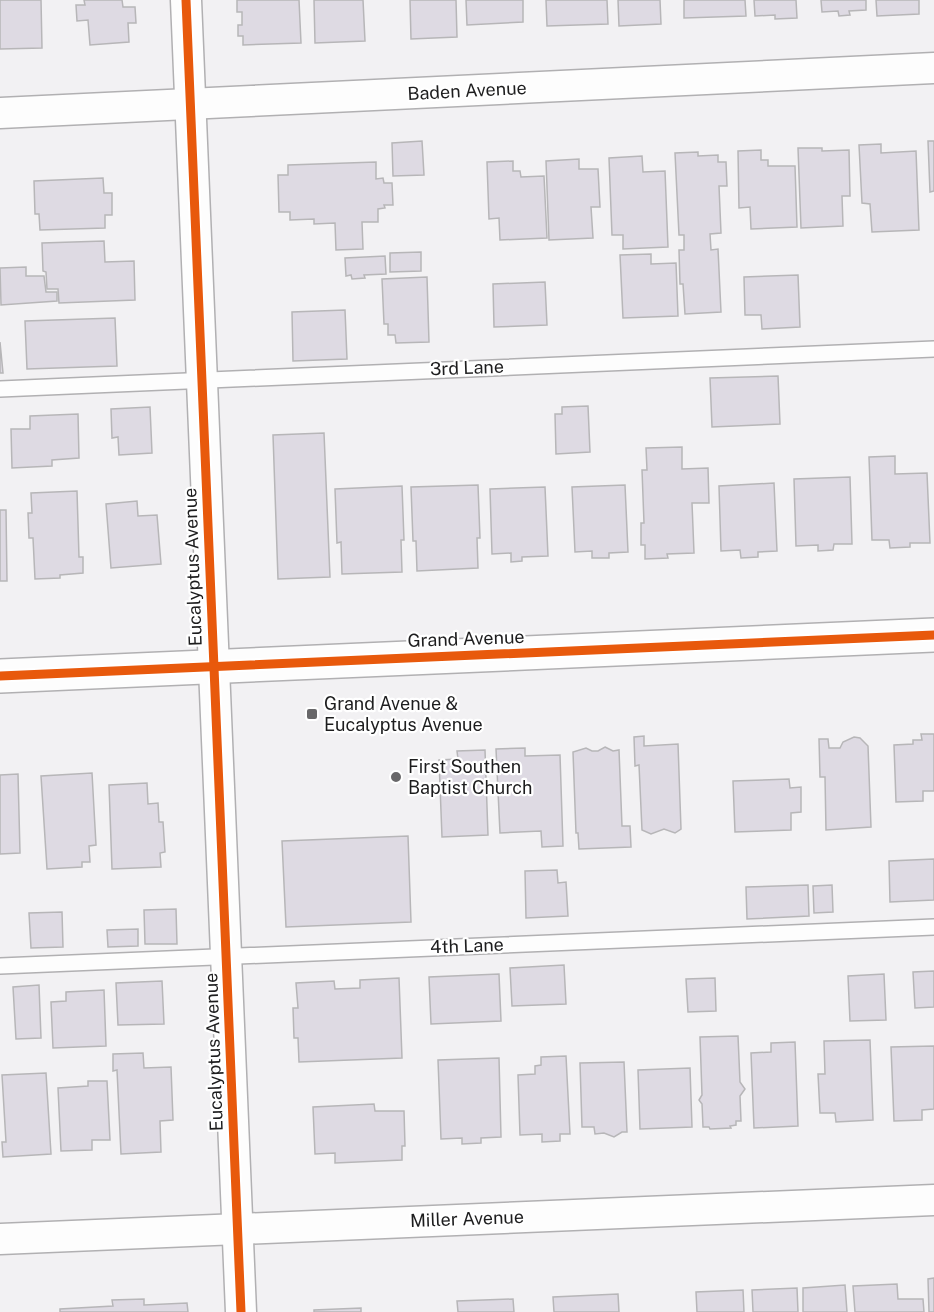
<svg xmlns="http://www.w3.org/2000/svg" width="934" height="1312" font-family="'Public Sans',sans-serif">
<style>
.building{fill:#dedae3;stroke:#b7b6b8;stroke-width:1.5}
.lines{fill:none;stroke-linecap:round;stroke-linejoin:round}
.service-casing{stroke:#b1b0b2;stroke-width:18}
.minor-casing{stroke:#b1b0b2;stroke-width:33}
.secondary-casing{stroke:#b1b0b2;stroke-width:36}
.service{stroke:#fdfdfd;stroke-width:15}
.minor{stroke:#fdfdfd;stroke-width:30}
.secondary{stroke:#fdfdfd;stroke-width:33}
.cycleway-casing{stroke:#fff;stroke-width:13}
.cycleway{stroke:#e8590c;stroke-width:9}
.poi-dot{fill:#686769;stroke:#fff;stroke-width:2}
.labels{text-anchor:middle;stroke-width:4.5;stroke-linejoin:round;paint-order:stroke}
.street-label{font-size:18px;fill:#1d1d1e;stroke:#fff}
.poi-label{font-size:18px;fill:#1d1d1e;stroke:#fff;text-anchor:start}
</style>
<rect width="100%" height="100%" fill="#f2f1f3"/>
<g class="building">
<polygon points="0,0 41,0 42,48 0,49"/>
<polygon points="84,0 122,0 123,7 135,7 136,23 128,23 129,42 90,45 88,20 77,21 76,5 85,5"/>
<polygon points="237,0 299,0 301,43 243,45 243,36 238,36 238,25 242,25 242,12 237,12"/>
<polygon points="314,0 363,0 365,41 315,43"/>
<polygon points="410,0 456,0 457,37 411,39"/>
<polygon points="466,0 523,0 523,22 467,25"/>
<polygon points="546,0 607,0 608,24 547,26"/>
<polygon points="618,0 660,0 661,24 619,26"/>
<polygon points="684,0 745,0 746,16 684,18"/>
<polygon points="754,0 796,0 797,18 775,19 775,15 755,16"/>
<polygon points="821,0 866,0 866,10 849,11 850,15 839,16 838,11 822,12"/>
<polygon points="876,0 919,0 919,14 877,16"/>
<polygon points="422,141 424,175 393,176 392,143"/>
<polygon points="928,141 934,141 934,191 930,192"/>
<polygon points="881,144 881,153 916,151 919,230 872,232 870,204 862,203 859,145"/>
<polygon points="798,148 822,148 822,151 849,150 850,196 842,196 843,226 801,228"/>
<polygon points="761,150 761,160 768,160 768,166 795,166 797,227 751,229 750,207 739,208 738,151"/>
<polygon points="698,152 698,156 718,155 718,162 726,162 727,186 719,186 721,233 710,234 711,250 718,249 721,312 685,314 683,284 680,284 679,250 684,250 684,235 679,235 675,153"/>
<polygon points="642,156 643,172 665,171 668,247 623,249 623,235 612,235 609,158"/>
<polygon points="579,159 579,169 598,169 600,207 591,207 593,238 549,240 546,161"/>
<polygon points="513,161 513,171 520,171 521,177 544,176 547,238 500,240 499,218 489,219 487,162"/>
<polygon points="376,162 376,179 383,178 384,183 392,183 393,205 384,205 385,208 378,209 378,222 362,222 363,249 336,250 335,223 314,224 314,219 290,220 290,212 279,212 278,175 288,175 288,165"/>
<polygon points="103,178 104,193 112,193 112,215 105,215 105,228 40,230 39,214 35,214 34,181"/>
<polygon points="104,241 105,262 134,261 135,300 59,303 58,289 47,289 46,272 43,271 42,243"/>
<polygon points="421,252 421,271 390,272 390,253"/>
<polygon points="651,254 651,264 676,263 678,316 623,318 620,255"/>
<polygon points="385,256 386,274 364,275 365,278 352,279 351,275 346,276 345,258"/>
<polygon points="26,267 26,276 44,276 46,292 57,292 57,301 1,305 0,268"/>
<polygon points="798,275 800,327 762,329 761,315 745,315 744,277"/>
<polygon points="427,277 429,342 396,343 395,335 388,335 388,324 384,324 382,279"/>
<polygon points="545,282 547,325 494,327 493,284"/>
<polygon points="345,310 347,359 293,361 292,312"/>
<polygon points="115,318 117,366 27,369 25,321"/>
<polygon points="0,342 3,373 0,373"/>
<polygon points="778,376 780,424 712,427 710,378"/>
<polygon points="588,406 590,452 556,454 555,414 562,414 562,407"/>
<polygon points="150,407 152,453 119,455 118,437 112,438 111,409"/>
<polygon points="78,414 79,458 52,460 52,466 12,468 11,429 30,429 30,416"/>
<polygon points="324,433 330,577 278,579 273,435"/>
<polygon points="682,447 682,469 708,468 709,503 692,503 694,553 667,554 668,558 645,559 645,545 641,545 641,523 644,523 642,470 647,470 646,448"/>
<polygon points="895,456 895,474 927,473 930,543 910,543 910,547 890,548 889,540 872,540 869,457"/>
<polygon points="850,477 852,544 834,544 833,550 818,551 818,545 796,546 794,479"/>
<polygon points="774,483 777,551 758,552 758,557 741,558 740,550 721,551 719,486"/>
<polygon points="478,485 480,538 477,538 478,568 417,571 416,541 413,541 411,487"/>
<polygon points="625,485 628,552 609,553 609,558 592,558 592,551 575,552 572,487"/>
<polygon points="402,486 404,540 401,540 402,572 342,574 341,542 337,543 335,489"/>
<polygon points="545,487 548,556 522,557 522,561 511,562 511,553 492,554 490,489"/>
<polygon points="77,491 79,557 83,557 83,573 60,575 60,578 35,579 33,538 29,538 28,513 32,513 31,493"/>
<polygon points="137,501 138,516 157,515 161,564 111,568 106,504"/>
<polygon points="0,510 6,510 7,581 0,581"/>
<polygon points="921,734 934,734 934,791 923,791 923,801 896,802 894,745 913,744 913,740 922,740"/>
<polygon points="644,736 644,746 678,744 681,829 675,833 664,829 651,834 642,830 639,765 635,766 634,737"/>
<polygon points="854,737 860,738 868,746 871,827 826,830 825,777 820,777 819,739 828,739 829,748 840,748 843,742"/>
<polygon points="605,747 613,751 619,750 622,826 630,826 631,847 579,849 578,833 576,833 573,752 586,748 592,751 598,751"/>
<polygon points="525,748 525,756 560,755 563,846 542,847 541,831 500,833 496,749"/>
<polygon points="485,750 488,835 442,837 439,760 458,759 457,751"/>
<polygon points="92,773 96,845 89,846 90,862 82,862 82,867 47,869 41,776"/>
<polygon points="18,774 20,853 0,854 0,775"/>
<polygon points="789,779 790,788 801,787 801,812 791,813 791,830 735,832 733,781"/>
<polygon points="147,783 148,804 158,803 159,822 163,822 165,852 160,853 161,867 112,869 109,785"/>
<polygon points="408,836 411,922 286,927 282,841"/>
<polygon points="934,859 934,900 890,902 889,861"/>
<polygon points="557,870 558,883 566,882 568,916 526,918 525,871"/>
<polygon points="808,885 809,916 747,919 746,887"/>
<polygon points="832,885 833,912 814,913 813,886"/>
<polygon points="176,909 177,944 145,944 144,910"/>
<polygon points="62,912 63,947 31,948 29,913"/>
<polygon points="138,929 138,946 108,947 107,930"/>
<polygon points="564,965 566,1004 512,1006 510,968"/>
<polygon points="934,971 934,1007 915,1008 913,972"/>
<polygon points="499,974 501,1021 431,1024 429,977"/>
<polygon points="884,974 886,1020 850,1021 848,976"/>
<polygon points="399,978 402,1058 299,1062 298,1038 294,1038 293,1008 298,1008 296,983 334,981 335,989 360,988 360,980"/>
<polygon points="715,978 716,1011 688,1012 686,979"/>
<polygon points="162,981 164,1024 118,1025 116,983"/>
<polygon points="39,985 41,1038 16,1039 13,987"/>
<polygon points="104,990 106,1046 53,1048 51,1002 66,1001 66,992"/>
<polygon points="738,1036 740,1082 745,1089 740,1096 741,1121 736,1121 736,1125 730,1126 731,1128 710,1129 709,1127 703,1127 702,1104 699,1100 702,1095 700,1037"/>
<polygon points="870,1040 873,1120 836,1122 835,1113 820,1113 818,1074 825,1074 824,1041"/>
<polygon points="795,1042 798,1126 754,1128 751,1053 771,1052 771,1043"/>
<polygon points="934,1046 934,1109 922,1110 922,1120 894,1121 891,1047"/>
<polygon points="143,1053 144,1068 171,1067 173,1120 160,1121 161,1152 121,1154 117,1070 113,1071 113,1054"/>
<polygon points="566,1056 570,1134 560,1134 560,1141 542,1142 542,1134 520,1135 518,1075 535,1074 535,1066 541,1065 541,1057"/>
<polygon points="499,1058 501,1137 481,1138 481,1143 462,1144 462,1138 441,1139 438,1060"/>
<polygon points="624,1062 627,1132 622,1132 614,1137 604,1133 595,1134 594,1127 582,1127 580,1063"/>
<polygon points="690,1068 692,1127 640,1129 638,1070"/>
<polygon points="46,1073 51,1154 3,1157 2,1142 6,1142 2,1075"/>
<polygon points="88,1081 107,1081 110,1140 92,1140 92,1150 61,1151 58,1088 88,1086"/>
<polygon points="374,1104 375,1111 404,1111 405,1146 402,1146 402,1160 335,1163 335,1153 315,1154 313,1107"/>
<polygon points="934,1278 934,1312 929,1312 928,1279"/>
<polygon points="897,1284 898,1299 923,1299 924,1312 855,1312 853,1286"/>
<polygon points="845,1285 847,1312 803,1312 803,1288"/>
<polygon points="797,1288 798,1312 753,1312 752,1290"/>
<polygon points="743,1290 744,1312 697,1312 696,1292"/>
<polygon points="618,1294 619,1312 554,1312 553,1297"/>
<polygon points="144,1299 144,1305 187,1303 188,1312 60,1312 60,1309 113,1306 112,1300"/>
<polygon points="513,1299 514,1312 458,1312 457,1301"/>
<polygon points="361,1308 361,1312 314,1312 314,1310"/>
</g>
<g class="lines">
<defs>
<g id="service">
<polyline points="0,389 934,349"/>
<polyline points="0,966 934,927"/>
</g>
<g id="minor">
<polyline points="186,0 241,1312"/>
<polyline points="0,113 934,68"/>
<polyline points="0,1239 934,1200"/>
</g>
<polyline id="secondary" points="0,676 934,635"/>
</defs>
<use href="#service" class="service-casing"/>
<use href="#minor" class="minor-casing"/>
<use href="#secondary" class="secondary-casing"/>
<use href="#service" class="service"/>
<use href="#minor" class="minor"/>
<use href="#secondary" class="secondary"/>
<defs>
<g id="cycleway">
<polyline points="186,0 241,1312"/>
<polyline points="0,676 934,635"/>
</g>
</defs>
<use href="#cycleway" class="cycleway-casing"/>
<use href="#cycleway" class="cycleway"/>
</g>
<g class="poi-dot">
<rect x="306" y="708" width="12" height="12" rx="3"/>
<circle cx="396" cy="777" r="6"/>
</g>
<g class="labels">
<g class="street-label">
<text transform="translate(467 91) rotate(-3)" y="6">Baden Avenue</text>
<text transform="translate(467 368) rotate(-2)" y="6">3rd Lane</text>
<text transform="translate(193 567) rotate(-92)" y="6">Eucalyptus Avenue</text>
<text transform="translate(466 639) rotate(-2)" y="6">Grand Avenue</text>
<text transform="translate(467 946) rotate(-2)" y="6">4th Lane</text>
<text transform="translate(214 1052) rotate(-92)" y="6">Eucalyptus Avenue</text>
<text transform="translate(467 1219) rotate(-2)" y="6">Miller Avenue</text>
</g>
<g class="poi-label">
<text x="324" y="710">Grand Avenue &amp;<tspan x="324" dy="21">Eucalyptus Avenue</tspan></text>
<text x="408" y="773">First Southen<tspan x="408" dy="21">Baptist Church</tspan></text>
</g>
</g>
</svg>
